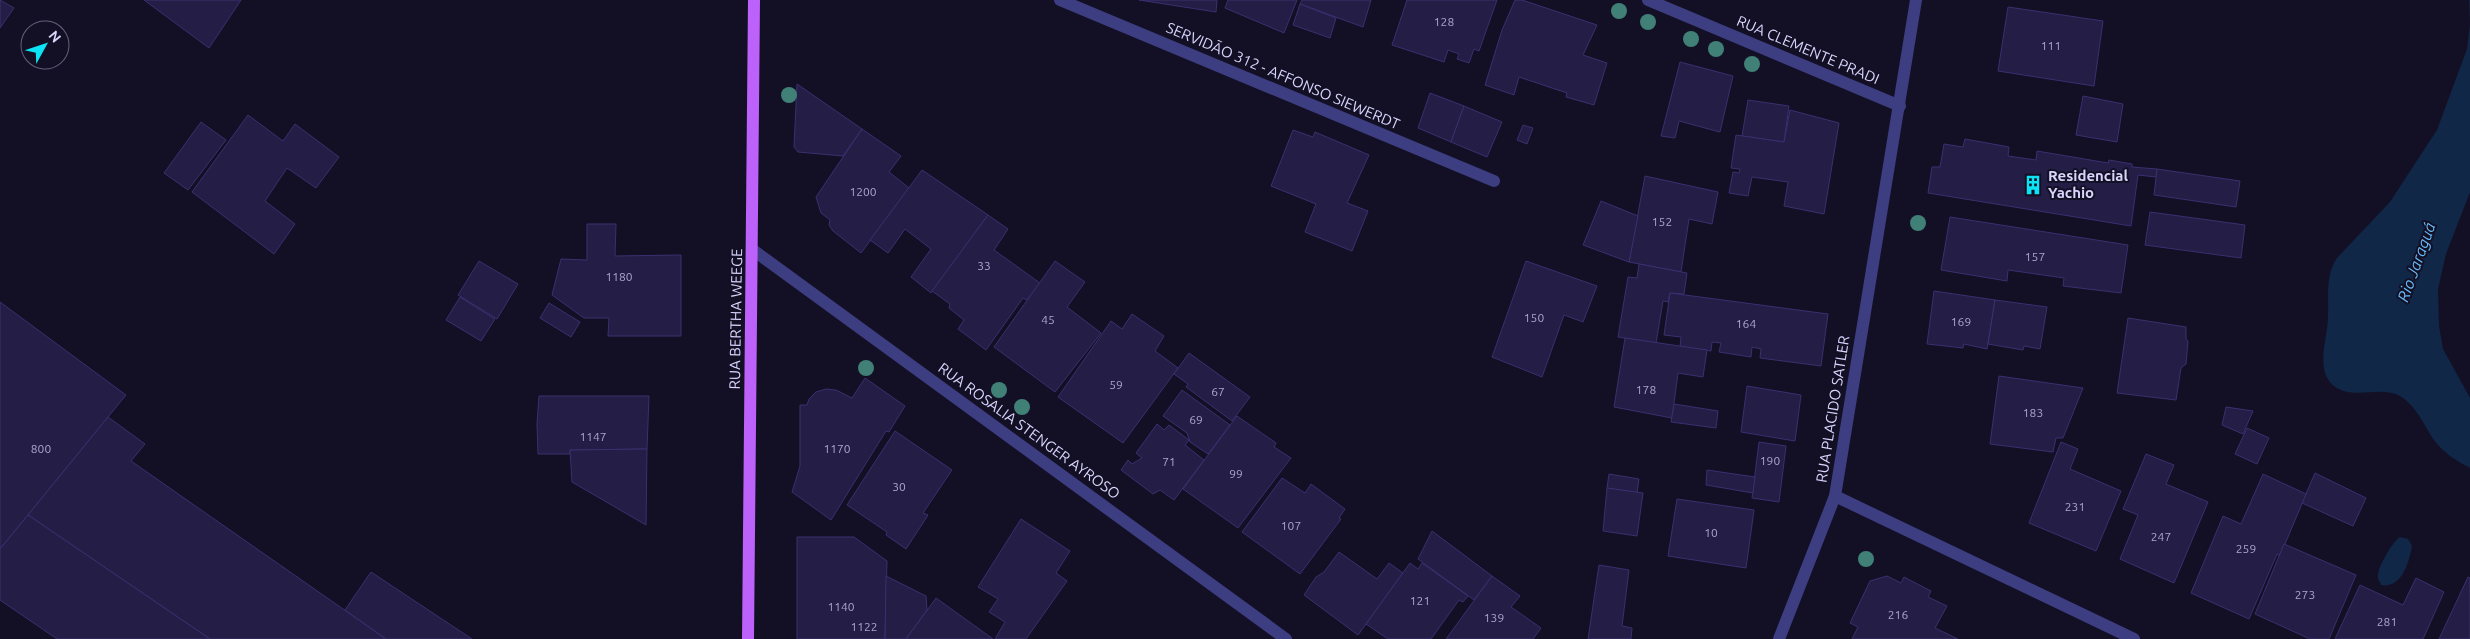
<svg xmlns="http://www.w3.org/2000/svg" width="2470" height="639" font-family="Ubuntu,sans-serif">
<style>
.water{fill:#102748}
.building{fill:#241d45;stroke:#3a3070}
.lines{fill:none;stroke-linecap:round;stroke-linejoin:round}
.minor{stroke:#3d3d82;stroke-width:12}
.major{stroke:#bc61f9;stroke-width:12}
.tree{fill:#408077}
.labels{text-anchor:middle;stroke-width:4;stroke-linejoin:round;paint-order:stroke}
.number-label{font-size:12px;fill:#aca7cf}
.street-label{font-size:15px;fill:#d9d5fd;stroke:#131025}
.poi-label{font-size:15px;font-weight:bold;fill:#d9d5fd;stroke:#131025;text-anchor:start}
.water-label{font-size:16px;font-style:italic;fill:#67baf9;stroke:#131025}
</style>
<rect width="100%" height="100%" fill="#131025"/>
<g class="water">
<path d="M2469,0H2470V192L2446,254L2438,289L2439,326L2443,349L2470,398V468C2459,462 2448,456 2439,446C2426,432 2420,410 2403,398C2383,384 2357,400 2337,388C2313,374 2328,338 2328,317C2329,296 2325,276 2337,258L2390,202L2437,130L2467,49L2470,24Z"/>
<path d="M2400,537L2408,539L2412,546C2409,562 2402,589 2381,585C2381,584 2378,579 2378,578C2376,569 2393,541 2400,537Z"/>
</g>
<g class="building">
<polygon points="0,0 14,8 0,28"/>
<polygon points="144,0 241,0 209,48"/>
<polygon points="1139,0 1217,0 1216,12"/>
<polygon points="1228,0 1297,0 1284,33 1225,8"/>
<polygon points="1302,0 1371,0 1363,27 1300,4"/>
<polygon points="1407,0 1497,0 1479,51 1474,49 1469,63 1457,59 1459,54 1448,50 1444,62 1392,45"/>
<polygon points="1515,0 1522,0 1597,25 1583,55 1607,63 1594,105 1566,97 1567,93 1519,77 1514,95 1485,85 1502,30"/>
<polygon points="1300,4 1336,18 1330,38 1293,25"/>
<polygon points="2008,7 2103,21 2094,86 1998,71"/>
<polygon points="1680,62 1733,76 1720,132 1679,121 1675,138 1661,136"/>
<polygon points="797,84 862,129 843,156 798,152 794,147"/>
<polygon points="1430,93 1464,106 1451,142 1418,128"/>
<polygon points="2083,96 2123,104 2117,142 2076,135"/>
<polygon points="1748,100 1789,106 1784,142 1742,136"/>
<polygon points="1464,106 1502,122 1487,157 1451,142"/>
<polygon points="1790,110 1839,123 1824,214 1784,206 1788,182 1752,177 1748,196 1729,193 1733,172 1739,173 1740,169 1731,168 1736,135 1784,142"/>
<polygon points="248,115 283,141 295,124 339,157 316,188 287,168 265,201 295,224 274,254 192,192"/>
<polygon points="201,122 226,140 188,190 164,173"/>
<polygon points="1523,125 1533,128 1527,144 1517,140"/>
<polygon points="862,129 901,156 889,172 909,188 861,253 833,231 829,225 830,220 821,213 816,197"/>
<polygon points="1293,130 1313,137 1315,132 1369,155 1347,203 1368,211 1352,251 1305,232 1316,204 1271,186"/>
<polygon points="1965,139 2009,147 2008,156 2036,160 2037,151 2108,163 2109,160 2132,164 2132,167 2157,169 2156,177 2138,175 2131,226 1928,193 1932,167 1940,167 1944,144 1963,147"/>
<polygon points="2157,169 2240,181 2236,207 2154,195"/>
<polygon points="922,170 988,215 931,293 911,277 931,249 905,229 888,253 870,240"/>
<polygon points="1645,176 1718,192 1712,224 1689,219 1681,272 1629,262"/>
<polygon points="1601,201 1638,216 1629,262 1583,245"/>
<polygon points="2150,212 2245,225 2241,258 2145,245"/>
<polygon points="988,215 1008,229 994,250 1040,283 1027,300 1023,298 986,350 958,329 964,320 949,308 950,304 932,291"/>
<polygon points="1950,217 2128,245 2121,293 2063,286 2064,278 2008,270 2007,281 1941,270"/>
<polygon points="587,224 616,224 615,256 681,255 681,336 608,336 609,318 584,318 552,295 561,259 587,260"/>
<polygon points="479,261 518,284 497,319 458,295"/>
<polygon points="1055,261 1085,282 1067,307 1101,333 1055,392 994,347"/>
<polygon points="1526,261 1597,286 1583,322 1564,315 1542,377 1492,357"/>
<polygon points="1639,264 1687,273 1684,294 1670,293 1668,302 1663,301 1656,343 1618,337 1628,277 1637,278"/>
<polygon points="1934,291 1995,300 1987,349 1964,344 1963,348 1927,344"/>
<polygon points="1670,293 1828,314 1821,366 1760,358 1761,349 1752,347 1751,357 1719,352 1721,343 1712,342 1711,351 1680,347 1681,337 1664,335"/>
<polygon points="460,297 495,319 481,341 446,320"/>
<polygon points="1995,300 2047,307 2040,349 2024,346 2023,350 1988,344"/>
<polygon points="0,302 126,395 0,549"/>
<polygon points="549,303 580,322 571,337 540,318"/>
<polygon points="1132,314 1164,336 1155,351 1178,368 1123,443 1058,397 1111,321 1122,329"/>
<polygon points="2128,318 2186,327 2186,339 2188,341 2186,364 2181,368 2176,400 2117,393"/>
<polygon points="1625,338 1707,350 1703,377 1678,373 1672,418 1614,407"/>
<polygon points="1189,353 1250,397 1232,421 1186,387 1188,384 1174,374"/>
<polygon points="1999,376 2083,388 2063,438 2056,438 2053,452 1990,444"/>
<polygon points="865,378 905,406 889,432 886,431 831,520 792,492 800,466 800,405 807,405 809,399 816,392 826,389 836,390 852,398"/>
<polygon points="1747,386 1801,395 1795,441 1741,432"/>
<polygon points="1182,390 1230,425 1208,454 1190,442 1187,433 1163,416"/>
<polygon points="539,396 649,396 647,449 570,450 570,454 538,454 537,424"/>
<polygon points="1674,404 1718,411 1716,428 1671,422"/>
<polygon points="2226,407 2253,411 2243,434 2222,425"/>
<polygon points="1237,416 1276,443 1274,447 1291,458 1238,528 1183,489"/>
<polygon points="108,417 145,444 131,461 386,639 210,639 28,515"/>
<polygon points="1157,424 1164,430 1169,425 1189,440 1185,445 1204,460 1174,500 1160,490 1153,494 1121,470 1128,460 1132,464 1142,458 1136,453"/>
<polygon points="2247,428 2269,438 2257,464 2235,454"/>
<polygon points="895,431 952,470 923,513 928,515 906,549 886,535 887,532 847,505"/>
<polygon points="1759,442 1786,446 1779,502 1752,498"/>
<polygon points="2061,442 2078,449 2070,469 2121,491 2096,551 2029,523"/>
<polygon points="647,449 646,525 572,482 570,450"/>
<polygon points="2146,454 2174,465 2166,484 2208,502 2174,583 2120,559 2138,515 2123,509"/>
<polygon points="1707,470 1755,477 1753,493 1706,485"/>
<polygon points="2315,473 2366,498 2353,526 2302,503"/>
<polygon points="1609,474 1639,479 1637,493 1607,488"/>
<polygon points="2263,474 2306,494 2280,556 2277,554 2249,619 2191,593 2223,516 2241,524"/>
<polygon points="1282,478 1305,493 1311,484 1345,509 1339,518 1341,519 1300,574 1242,532"/>
<polygon points="1607,488 1643,493 1637,536 1603,531"/>
<polygon points="1677,499 1754,510 1746,568 1668,556"/>
<polygon points="28,515 210,639 57,639 0,600 0,549"/>
<polygon points="1021,519 1070,551 1056,573 1067,581 1026,639 995,639 1005,622 989,612 998,599 978,587"/>
<polygon points="1432,531 1492,576 1474,600 1418,559"/>
<polygon points="797,537 854,537 887,561 885,639 797,639"/>
<polygon points="2284,544 2356,575 2329,639 2310,639 2255,614"/>
<polygon points="1339,552 1377,579 1389,563 1403,573 1358,635 1304,595 1316,577 1324,572"/>
<polygon points="1410,563 1418,569 1422,563 1468,596 1463,602 1459,600 1431,639 1388,639 1366,624"/>
<polygon points="1599,565 1629,570 1622,626 1632,628 1631,639 1588,639"/>
<polygon points="371,572 472,639 386,639 345,610"/>
<polygon points="886,576 926,596 927,610 906,639 885,639"/>
<polygon points="1492,576 1520,596 1511,607 1541,628 1533,639 1446,639"/>
<polygon points="1887,576 1901,583 1904,577 1931,591 1928,597 1947,606 1935,628 1958,639 1852,639 1858,627 1850,623 1870,581"/>
<polygon points="2468,577 2470,578 2470,639 2439,639"/>
<polygon points="2416,578 2444,592 2423,639 2335,639 2360,585 2403,605"/>
<polygon points="936,598 993,639 906,639"/>
</g>
<g class="lines">
<g class="minor">
<polyline points="1060,0 1494,181"/>
<polyline points="1648,0 1900,106"/>
<polyline points="1916,0 1835,496 2134,639"/>
<polyline points="753,250 1286,639"/>
<polyline points="1779,639 1835,496"/>
</g>
<polyline class="major" points="748,639 754,0"/>
</g>
<g class="tree">
<circle cx="1619" cy="11" r="8"/>
<circle cx="1648" cy="22" r="8"/>
<circle cx="1691" cy="39" r="8"/>
<circle cx="1716" cy="49" r="8"/>
<circle cx="1752" cy="64" r="8"/>
<circle cx="789" cy="95" r="8"/>
<circle cx="1918" cy="223" r="8"/>
<circle cx="866" cy="368" r="8"/>
<circle cx="999" cy="390" r="8"/>
<circle cx="1022" cy="407" r="8"/>
<circle cx="1866" cy="559" r="8"/>
</g>
<defs>
<symbol id="building-bare" viewBox="-9 -9 18 18"><path d="M-4-6H4V6H1V3H-1V6H-4ZM-2.5-4.3h1.7v1.8h-1.7ZM.8-4.3h1.7v1.8H.8ZM-2.5-1h1.7V.8h-1.7ZM.8-1h1.7V.8H.8Z" fill="#0ae4f4" stroke="#131025" stroke-width="2.5" paint-order="stroke"/></symbol>
</defs>
<g fill-rule="evenodd">
<use href="#building-bare" x="2019" y="171" width="28" height="28"/>
</g>
<g class="labels">
<g class="number-label">
<text x="1444" y="26">128</text>
<text x="2051" y="50">111</text>
<text x="863" y="196">1200</text>
<text x="1662" y="226">152</text>
<text x="2035" y="261">157</text>
<text x="984" y="270">33</text>
<text x="619" y="281">1180</text>
<text x="1534" y="322">150</text>
<text x="1048" y="324">45</text>
<text x="1961" y="326">169</text>
<text x="1746" y="328">164</text>
<text x="1116" y="389">59</text>
<text x="1646" y="394">178</text>
<text x="1218" y="396">67</text>
<text x="2033" y="417">183</text>
<text x="1196" y="424">69</text>
<text x="593" y="441">1147</text>
<text x="41" y="453">800</text>
<text x="837" y="453">1170</text>
<text x="1770" y="465">190</text>
<text x="1169" y="466">71</text>
<text x="1236" y="478">99</text>
<text x="899" y="491">30</text>
<text x="2075" y="511">231</text>
<text x="1291" y="530">107</text>
<text x="1711" y="537">10</text>
<text x="2161" y="541">247</text>
<text x="2246" y="553">259</text>
<text x="2305" y="599">273</text>
<text x="1420" y="605">121</text>
<text x="841" y="611">1140</text>
<text x="1898" y="619">216</text>
<text x="1494" y="622">139</text>
<text x="2387" y="626">281</text>
<text x="864" y="631">1122</text>
</g>
<g class="street-label">
<text transform="translate(1808 50) rotate(23)" y="5">RUA CLEMENTE PRADI</text>
<text transform="translate(1283 76) rotate(23)" y="5">SERVIDÃO 312 - AFFONSO SIEWERDT</text>
<text transform="translate(736 319) rotate(-89)" y="5">RUA BERTHA WEEGE</text>
<text transform="translate(1833 409) rotate(-81)" y="5">RUA PLACIDO SATLER</text>
<text transform="translate(1029 431) rotate(36)" y="5">RUA ROSALIA STENGER AYROSO</text>
</g>
<g class="poi-label">
<text x="2048" y="181">Residencial<tspan x="2048" dy="17">Yachio</tspan></text>
</g>
<g class="water-label">
<text transform="translate(2416 262) rotate(-70)" y="6">Rio Jaraguá</text>
</g>
</g>
<g transform="translate(45 45) rotate(50)"><circle r="24" fill="#131025" stroke="#625f7b"/>
<path d="M0-4L9 19L0 12L-9 19Z" fill="#0ae4f4"/>
<text y="-8" font-size="14" font-weight="bold" text-anchor="middle" fill="#d9d5fd">N</text>
</g>
</svg>
